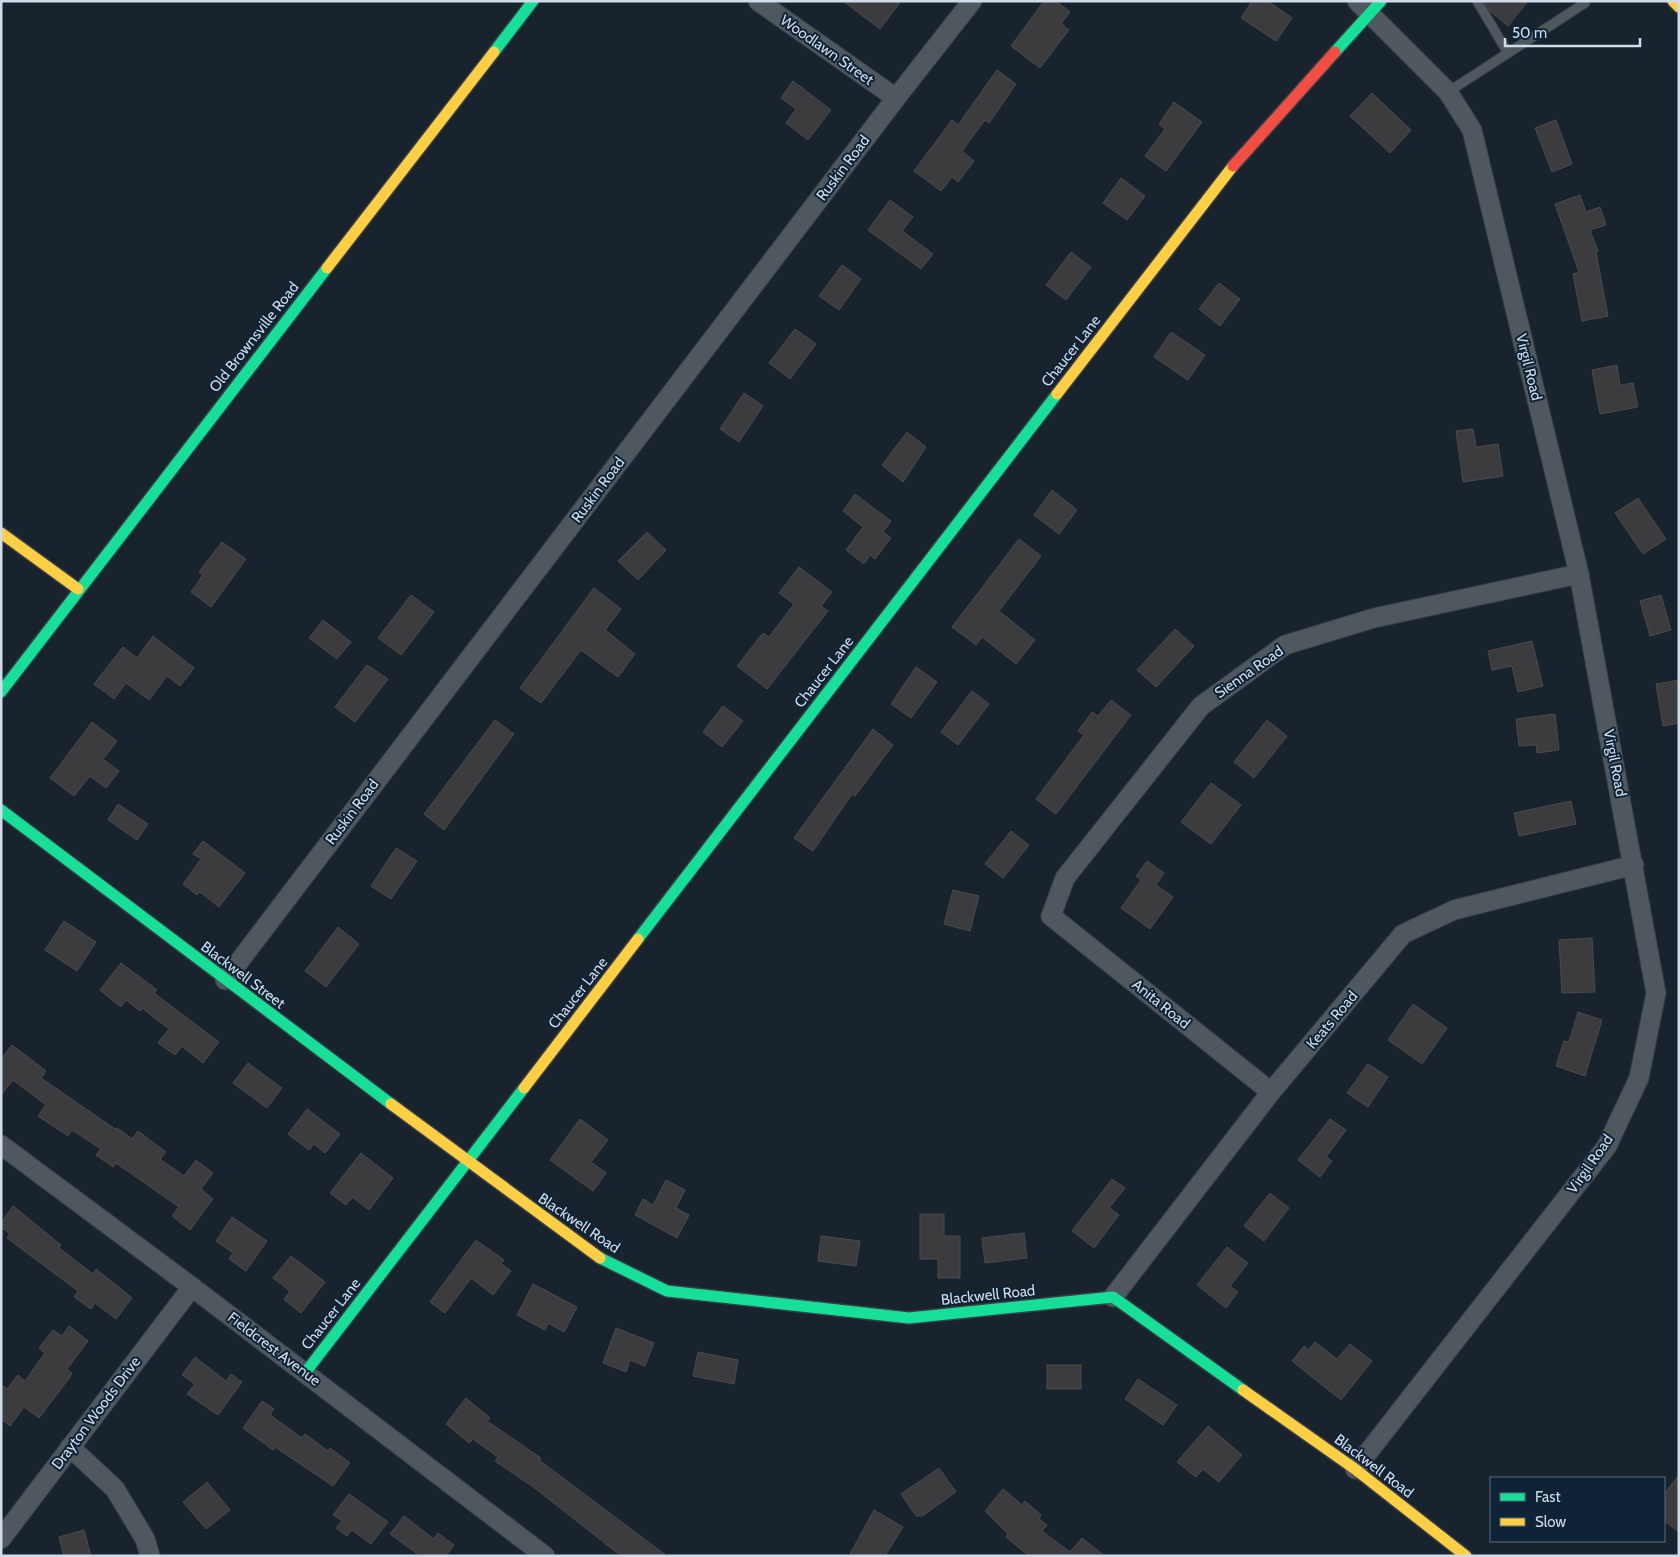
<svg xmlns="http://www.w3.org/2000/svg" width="1680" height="1557" font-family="Cabin,sans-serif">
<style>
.building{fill:#3c3c3e;stroke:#4b4b4d}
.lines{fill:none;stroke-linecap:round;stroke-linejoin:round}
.lane-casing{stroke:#363e48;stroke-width:11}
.street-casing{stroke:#363e48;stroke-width:21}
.fast-casing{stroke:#363e48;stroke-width:14}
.slow-casing{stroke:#363e48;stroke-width:14}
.jam-casing{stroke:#363e48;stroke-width:14}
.lane{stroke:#4f575f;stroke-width:9}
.street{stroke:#4f575f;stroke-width:19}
.fast{stroke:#16e098;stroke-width:11}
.slow{stroke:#ffcf43;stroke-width:11}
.jam{stroke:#f24e42;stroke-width:11}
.labels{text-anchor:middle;stroke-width:4;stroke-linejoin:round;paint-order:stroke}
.street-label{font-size:15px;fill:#d0dcea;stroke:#0f2337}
</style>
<rect width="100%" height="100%" fill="#18232e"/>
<g class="building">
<polygon points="843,1 901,1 880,29"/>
<polygon points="1044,1 1056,1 1070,12 1061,24 1069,30 1040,68 1011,46"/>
<polygon points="1252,1 1268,1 1292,18 1276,41 1241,18"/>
<polygon points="1484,1 1528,1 1508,26 1490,11"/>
<polygon points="997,70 1016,84 989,123 985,120 962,151 974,161 958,182 952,177 941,191 914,171 952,120 958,125"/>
<polygon points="793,81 831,110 808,140 786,123 796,109 781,98"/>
<polygon points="1372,93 1411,130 1390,153 1350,116"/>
<polygon points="1174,102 1202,122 1166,171 1145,156 1165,129 1159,124"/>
<polygon points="1556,120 1572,164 1552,172 1535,128"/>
<polygon points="1121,178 1145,196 1127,220 1103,203"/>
<polygon points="1580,195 1586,212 1600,207 1606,225 1590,230 1598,251 1596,252 1608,316 1582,321 1573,274 1579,272 1555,204"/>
<polygon points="890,200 913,217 902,231 933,254 921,269 868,230"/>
<polygon points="1071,252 1091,267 1066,300 1046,285"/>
<polygon points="842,265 861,279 839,310 819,296"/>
<polygon points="1219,283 1240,299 1220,326 1199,309"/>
<polygon points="795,329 816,344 790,379 769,363"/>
<polygon points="1171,332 1205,355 1188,380 1154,357"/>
<polygon points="1617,365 1620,385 1633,383 1638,407 1600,414 1592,370"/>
<polygon points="744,393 763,406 739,442 720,429"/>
<polygon points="1473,429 1476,447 1498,444 1503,476 1463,482 1456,431"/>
<polygon points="907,432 926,447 903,482 882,465"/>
<polygon points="1052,490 1077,510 1059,534 1034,515"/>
<polygon points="855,494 891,521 883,532 891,538 875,559 870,555 864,564 846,550 863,527 843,511"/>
<polygon points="1638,498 1666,539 1643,554 1615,513"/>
<polygon points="647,532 666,550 638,580 618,561"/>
<polygon points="1019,539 1041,556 999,611 1035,640 1016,664 982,637 976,645 952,627"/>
<polygon points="222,542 246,559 211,607 191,592 203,575 199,572"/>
<polygon points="799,567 832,592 821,606 828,611 767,689 737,666 763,633 769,637 794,604 779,593"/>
<polygon points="594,588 621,609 605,630 635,654 618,677 581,650 541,703 520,688"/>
<polygon points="411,595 434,612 401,655 378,638"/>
<polygon points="1661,595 1671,630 1650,636 1640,601"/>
<polygon points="323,620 351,642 337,659 309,638"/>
<polygon points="1175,629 1194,646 1156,687 1137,670"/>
<polygon points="153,636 194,668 180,686 167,676 149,700 126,683 114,699 94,684 123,647 137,658"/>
<polygon points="1532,641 1543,686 1518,692 1512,666 1492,670 1488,651"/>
<polygon points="367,665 388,679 355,722 335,707"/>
<polygon points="916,667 937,682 911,718 891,704"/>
<polygon points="1679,680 1679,723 1663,726 1656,684"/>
<polygon points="972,691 989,704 958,745 941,732"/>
<polygon points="1111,700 1131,715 1056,814 1036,799 1084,735 1078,731 1092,712 1098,716"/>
<polygon points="723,706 743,721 722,747 703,732"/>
<polygon points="1555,714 1559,750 1537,753 1536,745 1519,746 1516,719"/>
<polygon points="495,720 514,734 444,830 424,814"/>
<polygon points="1267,720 1287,736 1254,778 1234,762"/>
<polygon points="92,722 117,741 103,759 119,771 106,788 90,776 74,796 50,778"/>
<polygon points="873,729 893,745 855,796 852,794 813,851 794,838"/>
<polygon points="1211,783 1241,805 1211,844 1181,822"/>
<polygon points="1571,801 1576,824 1519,836 1514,813"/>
<polygon points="118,804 148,824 137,840 108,820"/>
<polygon points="1011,831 1029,845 1003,878 985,864"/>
<polygon points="203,841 245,873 219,907 200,892 197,895 183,884 201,859 193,854"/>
<polygon points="396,848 417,861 391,899 371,886"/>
<polygon points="1147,861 1164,873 1156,885 1173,897 1150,929 1121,908 1141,880 1136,876"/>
<polygon points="953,890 979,896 970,931 944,924"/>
<polygon points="64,921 96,942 77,971 45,950"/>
<polygon points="338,927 359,944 326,987 305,971"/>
<polygon points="1592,938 1595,992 1562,993 1559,940"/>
<polygon points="121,963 157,990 154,993 219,1042 203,1063 182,1046 175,1055 158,1043 169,1029 142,1008 140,1011 126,1000 121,1007 100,990"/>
<polygon points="1413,1004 1447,1028 1422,1064 1388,1040"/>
<polygon points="1578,1012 1602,1020 1585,1076 1556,1066 1564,1041 1569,1042"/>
<polygon points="12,1045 46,1071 41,1078 115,1129 117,1128 132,1139 138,1131 166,1152 160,1159 184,1176 196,1160 213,1173 201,1189 213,1199 190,1230 172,1216 179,1207 116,1163 113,1167 96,1155 101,1149 72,1130 68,1136 38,1116 46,1105 13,1080 1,1095 1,1059"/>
<polygon points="248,1063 282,1088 267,1108 233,1083"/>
<polygon points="1368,1064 1388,1077 1368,1107 1347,1093"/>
<polygon points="307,1109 340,1134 325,1153 314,1144 309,1150 288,1134"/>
<polygon points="580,1119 608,1140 591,1162 606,1173 593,1191 550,1160"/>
<polygon points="1330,1119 1346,1130 1326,1157 1332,1161 1320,1177 1298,1160"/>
<polygon points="361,1153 393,1178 369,1210 352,1197 346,1205 330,1193"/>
<polygon points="1112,1179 1125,1188 1109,1208 1119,1215 1094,1248 1072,1231"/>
<polygon points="666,1180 685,1190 676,1208 689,1215 677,1238 635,1215 643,1199 653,1205"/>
<polygon points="1270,1193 1289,1208 1264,1241 1244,1226"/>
<polygon points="13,1206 61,1245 59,1248 93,1274 96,1269 132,1298 116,1319 95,1303 91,1309 74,1297 78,1291 7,1238 10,1234 1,1227 1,1223"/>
<polygon points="920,1214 944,1214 944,1236 960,1236 960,1278 938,1278 938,1259 920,1259"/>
<polygon points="232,1217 267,1241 246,1271 229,1259 233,1253 216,1241"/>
<polygon points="1024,1233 1027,1258 985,1263 982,1238"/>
<polygon points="821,1236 860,1241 856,1266 818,1261"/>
<polygon points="476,1240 504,1260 501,1264 511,1271 493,1295 471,1278 445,1313 430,1302"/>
<polygon points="1227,1247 1248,1263 1230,1286 1238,1292 1226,1308 1197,1285"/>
<polygon points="291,1256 325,1282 301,1313 284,1300 290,1291 273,1278"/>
<polygon points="533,1284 577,1307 564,1332 548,1323 545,1330 517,1315"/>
<polygon points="69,1326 88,1341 67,1369 72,1373 70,1377 39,1418 24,1407 10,1426 1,1419 1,1385 7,1389 18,1375 25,1381 45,1353 39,1348 53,1330 62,1336"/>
<polygon points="616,1328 654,1343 645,1366 630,1360 626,1372 603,1363"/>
<polygon points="1315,1342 1337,1359 1350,1344 1372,1361 1341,1400 1292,1361 1304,1346 1308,1350"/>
<polygon points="698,1352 738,1360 734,1384 693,1376"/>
<polygon points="195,1357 226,1381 231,1374 242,1382 218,1415 187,1394 195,1384 182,1375"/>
<rect x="1047" y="1365" width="34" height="24"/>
<polygon points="1138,1379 1177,1405 1163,1425 1125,1399"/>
<polygon points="466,1398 490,1418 487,1421 541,1458 539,1460 667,1556 621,1556 536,1489 495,1461 498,1457 473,1439 469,1443 446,1424"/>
<polygon points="262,1401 274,1409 270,1414 274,1418 302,1438 305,1434 328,1451 330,1448 350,1463 333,1486 275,1447 273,1450 243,1428"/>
<polygon points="1208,1426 1242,1455 1219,1482 1203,1469 1196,1477 1177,1462"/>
<polygon points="939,1468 956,1492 922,1516 916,1516 901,1494"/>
<polygon points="1679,1475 1679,1532 1664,1521 1664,1494"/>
<polygon points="207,1482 230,1510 206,1529 183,1502"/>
<polygon points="1003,1489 1022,1505 1025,1501 1041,1515 1039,1519 1047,1525 1042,1531 1070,1552 1082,1538 1105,1556 1029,1556 1006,1537 1008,1534 985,1511"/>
<polygon points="349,1494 388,1522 371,1544 352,1530 347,1536 336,1528 342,1521 333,1515"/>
<polygon points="874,1510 903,1527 885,1556 849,1556"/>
<polygon points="404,1516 434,1539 438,1533 454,1545 446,1556 420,1556 390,1534"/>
<polygon points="84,1530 91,1556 64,1556 59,1537"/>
</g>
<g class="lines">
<defs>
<g id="lane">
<polyline points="1477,1 1508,53"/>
<polyline points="1448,92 1585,3"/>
</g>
<g id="street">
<polyline points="758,1 896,98"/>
<polyline points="225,980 896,98 972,1"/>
<polyline points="1271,1092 1051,916 1065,878 1201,706 1285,645 1374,618 1579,574"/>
<polyline points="1,1145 192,1287 545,1556"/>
<polyline points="1113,1297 1271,1092 1403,934 1454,910 1634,865"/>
<polyline points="70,1447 115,1489 145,1539 150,1556"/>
<polyline points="1355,1469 1607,1146 1639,1078 1656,993 1579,574 1472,130 1448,92 1357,1"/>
<polyline points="1,1539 192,1287"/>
</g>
<g id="fast">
<polyline points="494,52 533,1"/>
<polyline points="1335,52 1381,1"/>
<polyline points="1,692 327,268"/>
<polyline points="1,810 391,1104"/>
<polyline points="638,939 1057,394"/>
<polyline points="600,1258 667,1291 909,1318 1113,1297 1243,1390"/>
<polyline points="305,1373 524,1088"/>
</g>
<g id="slow">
<polyline points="1673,1 1679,7"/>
<polyline points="327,268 494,52"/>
<polyline points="1057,394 1233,166"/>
<polyline points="1,533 78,589"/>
<polyline points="524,1088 638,939"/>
<polyline points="391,1104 600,1258"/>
<polyline points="1243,1390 1355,1469 1466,1556"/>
</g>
<polyline id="jam" points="1233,166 1335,52"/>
</defs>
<use href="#lane" class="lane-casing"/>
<use href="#street" class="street-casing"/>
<use href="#fast" class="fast-casing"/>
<use href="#slow" class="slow-casing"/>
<use href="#jam" class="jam-casing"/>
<use href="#lane" class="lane"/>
<use href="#street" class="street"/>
<use href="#fast" class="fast"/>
<use href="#slow" class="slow"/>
<use href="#jam" class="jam"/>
</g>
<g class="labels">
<g class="street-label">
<text transform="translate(827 50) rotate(35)" y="5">Woodlawn Street</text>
<text transform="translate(843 168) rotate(-53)" y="5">Ruskin Road</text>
<text transform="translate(254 337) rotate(-52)" y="5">Old Brownsville Road</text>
<text transform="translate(1071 351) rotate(-52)" y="5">Chaucer Lane</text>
<text transform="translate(1529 367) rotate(76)" y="5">Virgil Road</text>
<text transform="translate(598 490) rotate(-53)" y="5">Ruskin Road</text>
<text transform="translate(824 672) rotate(-52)" y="5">Chaucer Lane</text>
<text transform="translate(1249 672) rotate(-35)" y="5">Sienna Road</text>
<text transform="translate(1615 763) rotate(79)" y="5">Virgil Road</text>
<text transform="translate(352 812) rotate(-53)" y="5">Ruskin Road</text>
<text transform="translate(243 975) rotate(37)" y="5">Blackwell Street</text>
<text transform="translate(578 993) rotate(-52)" y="5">Chaucer Lane</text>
<text transform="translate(1161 1004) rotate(39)" y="5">Anita Road</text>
<text transform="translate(1332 1020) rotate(-50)" y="5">Keats Road</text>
<text transform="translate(1590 1164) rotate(-55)" y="5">Virgil Road</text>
<text transform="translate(579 1223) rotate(34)" y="5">Blackwell Road</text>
<text transform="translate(988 1295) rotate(-6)" y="5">Blackwell Road</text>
<text transform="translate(331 1314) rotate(-52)" y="5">Chaucer Lane</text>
<text transform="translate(274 1349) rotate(37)" y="5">Fieldcrest Avenue</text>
<text transform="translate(96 1413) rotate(-53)" y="5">Drayton Woods Drive</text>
<text transform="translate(1374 1466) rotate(37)" y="5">Blackwell Road</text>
</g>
</g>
<rect width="1680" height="1557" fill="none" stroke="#d0dcea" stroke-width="5"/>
<rect x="1490" y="1477" width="175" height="65" fill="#0f2337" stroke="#5c6d7f"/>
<rect x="1500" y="1493" width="25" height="8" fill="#16e098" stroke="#5c6d7f"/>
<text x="1535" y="1502" font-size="15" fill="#d0dcea">Fast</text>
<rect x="1500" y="1518" width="25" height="8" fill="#ffcf43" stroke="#5c6d7f"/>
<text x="1535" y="1527" font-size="15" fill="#d0dcea">Slow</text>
<path d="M1505 38v8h135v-8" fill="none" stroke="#d0dcea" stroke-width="2.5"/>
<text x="1512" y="38" font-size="15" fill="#d0dcea" stroke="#0f2337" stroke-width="4" paint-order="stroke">50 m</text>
</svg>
